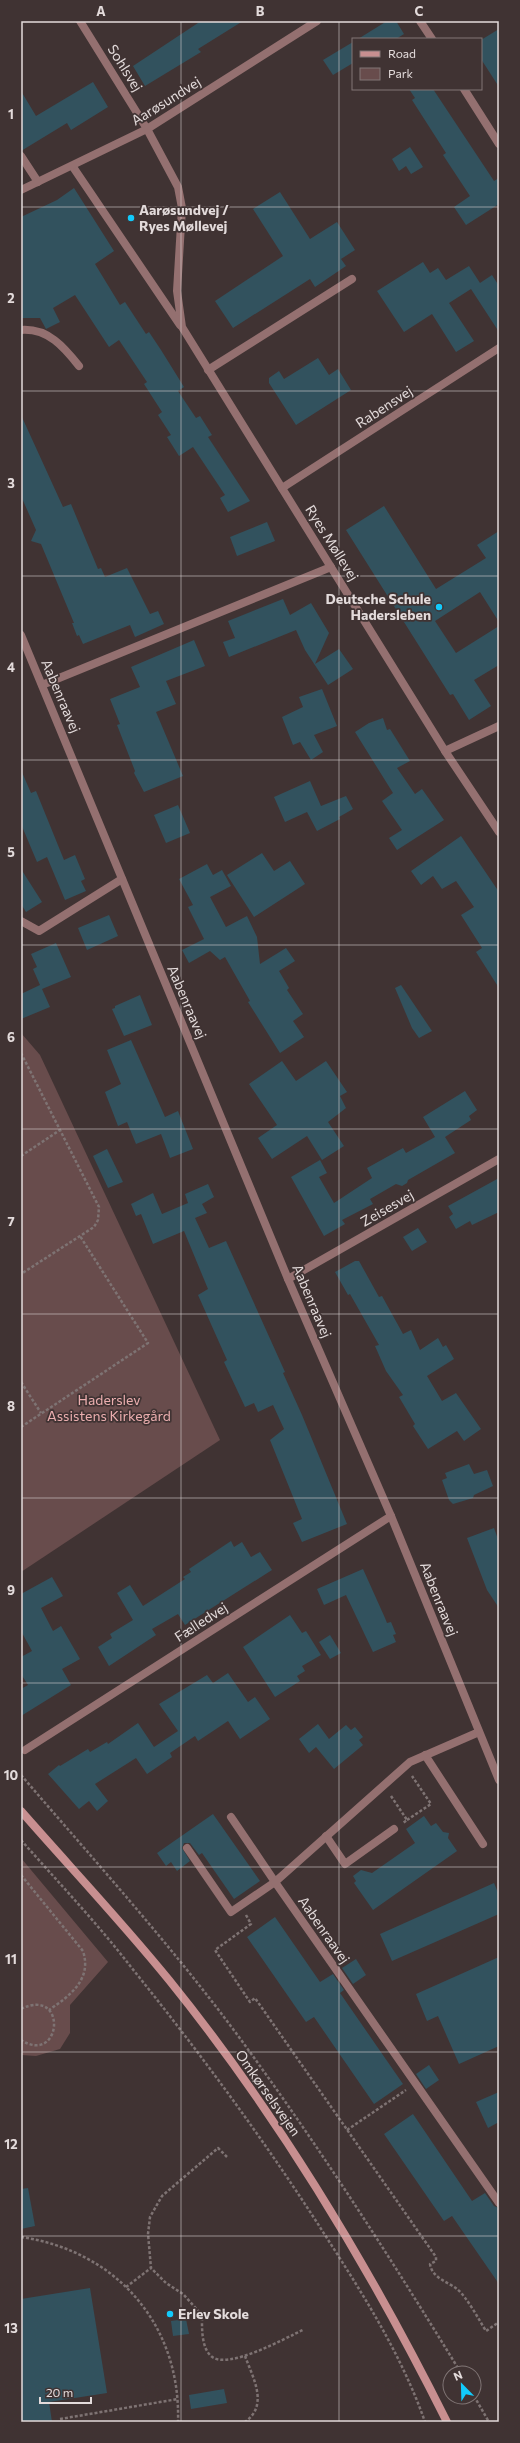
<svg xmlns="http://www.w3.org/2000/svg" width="520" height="2443" font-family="Commissioner,sans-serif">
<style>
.green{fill:#684c4c}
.building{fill:#32525e}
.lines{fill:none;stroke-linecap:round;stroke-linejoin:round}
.path{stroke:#7e7373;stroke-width:2.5;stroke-dasharray:3 2;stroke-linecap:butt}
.service{stroke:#947070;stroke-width:8}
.minor{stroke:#947070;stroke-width:8}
.tertiary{stroke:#947070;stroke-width:8}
.secondary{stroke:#c88f90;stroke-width:8}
.grid{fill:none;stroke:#e3dbdb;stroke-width:1;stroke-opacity:0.55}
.poi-dot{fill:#12cafb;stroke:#403333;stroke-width:1.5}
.labels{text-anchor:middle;stroke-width:3.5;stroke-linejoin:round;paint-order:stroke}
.street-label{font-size:14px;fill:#e3dbdb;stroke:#403333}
.poi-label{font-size:14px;font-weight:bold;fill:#e3dbdb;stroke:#403333;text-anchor:start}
.park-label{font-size:14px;fill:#ebaeaf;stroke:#403333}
.neatline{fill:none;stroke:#e3dbdb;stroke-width:1.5}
.grid-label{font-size:13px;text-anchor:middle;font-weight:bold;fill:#e3dbdb}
</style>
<rect width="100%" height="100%" fill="#403333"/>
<g class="green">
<polygon points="21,1033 40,1055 220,1440 21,1572"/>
<polygon points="21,1858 108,1962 70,2005 70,2033 60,2049 36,2056 21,2055"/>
</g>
<g class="building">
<polygon points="201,21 243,21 198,49 201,52 145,86 133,66"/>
<polygon points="387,21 396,21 404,34 396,39 358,39"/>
<polygon points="499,29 499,87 481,59 481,40"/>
<polygon points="353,42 353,63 333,75 323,60"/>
<polygon points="93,82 108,107 71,130 67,123 21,151 21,91 36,116"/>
<polygon points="409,89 433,89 494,181 499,178 499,204 466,225 454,207 470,196 443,155 446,153 412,100 415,98"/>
<polygon points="410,147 423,167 411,174 406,166 399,171 392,159"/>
<polygon points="74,188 114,251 95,264 120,305 125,302 146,334 149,332 161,350 184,387 178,391 196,418 200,416 212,435 208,437 250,501 228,512 220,498 225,495 193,447 179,456 167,437 171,435 158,415 162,412 144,384 147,382 119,340 109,347 75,295 53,308 60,322 46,329 40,318 21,318 21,217 57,200"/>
<polygon points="280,192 310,239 337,222 355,250 341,259 346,266 315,287 310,279 233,328 215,301 283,256 253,209"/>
<polygon points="423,262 430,273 438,268 446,280 469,266 480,283 492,275 499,286 499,332 471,289 449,303 474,341 456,352 432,314 404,332 377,291"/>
<polygon points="318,358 329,375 338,369 351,390 296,425 269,383 269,378 279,371 284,379"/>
<polygon points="21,415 63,507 71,504 98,569 101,568 105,577 127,568 150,614 158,611 164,624 135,637 130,625 83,644 79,635 77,636 72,623 74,623 41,544 31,541 36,530 21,496"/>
<polygon points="384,506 436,589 486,558 477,545 499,531 499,622 480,592 435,621 456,653 499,626 499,665 474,680 491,706 469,720 453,694 450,695 346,530"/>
<polygon points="267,522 275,541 237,556 230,537"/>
<polygon points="283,599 290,615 311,603 329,633 315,664 339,649 353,669 328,685 305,650 296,630 229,657 223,642 235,638 228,621"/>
<polygon points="194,640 205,666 166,681 176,704 156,712 183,776 144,792 134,773 135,771 117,725 120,724 110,699 140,687 131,667"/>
<polygon points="322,689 337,726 314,735 323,752 311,760 300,742 293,745 282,717 303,707 299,697"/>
<polygon points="383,718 387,730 390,729 410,761 397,768 415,794 422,789 444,820 397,850 389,838 402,830 382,801 393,793 355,732 369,723"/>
<polygon points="21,770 31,793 36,791 64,860 75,855 85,879 81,881 86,891 65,900 47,857 37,862 21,824"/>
<polygon points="310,781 321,806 346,796 353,809 339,817 340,819 317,831 307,812 285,822 274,797"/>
<polygon points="178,805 190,833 166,843 154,815"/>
<polygon points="461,836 499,892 499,988 476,952 482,948 461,915 474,907 456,881 442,889 433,876 421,885 411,871"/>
<polygon points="262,853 274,871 290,861 305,884 254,917 227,875"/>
<polygon points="207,864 213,875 222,870 231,886 210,897 226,927 247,916 257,937 260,964 286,948 295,961 279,971 289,988 287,990 303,1014 293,1021 304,1037 280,1053 248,1002 250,1001 225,957 220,960 210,951 189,963 182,950 204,939 188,907 193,905 179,879"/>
<polygon points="21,869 42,902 26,912 21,904"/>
<polygon points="109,915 118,936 87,950 78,928"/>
<polygon points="56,943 71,977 42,989 50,1007 21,1019 21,994 40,985 33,969 37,967 31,954"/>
<polygon points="401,985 432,1031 419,1038 412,1028 395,988"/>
<polygon points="140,995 152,1025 124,1036 112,1009 115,1008 115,1006"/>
<polygon points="131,1040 165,1117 178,1111 193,1149 170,1158 161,1134 136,1144 127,1122 118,1126 105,1092 121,1084 107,1050"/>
<polygon points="282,1061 296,1081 326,1061 347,1092 340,1096 346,1108 328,1122 344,1146 322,1160 307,1136 272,1159 258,1138 277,1125 249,1084"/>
<polygon points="465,1091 477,1110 469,1116 471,1120 445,1137 455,1153 408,1180 407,1183 402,1186 396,1184 370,1199 373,1204 342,1220 345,1224 324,1236 291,1177 320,1160 327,1173 319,1177 334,1203 372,1178 367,1168 403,1148 406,1153 435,1137 423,1117"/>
<polygon points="107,1149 123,1182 108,1188 93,1156"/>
<polygon points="499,1178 499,1212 472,1225 470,1221 456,1229 449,1217 453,1214 448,1206"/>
<polygon points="208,1184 214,1197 202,1204 207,1213 195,1218 209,1248 226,1241 285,1372 283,1373 302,1415 347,1524 302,1542 293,1523 302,1519 270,1440 284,1429 273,1405 258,1412 254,1403 245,1407 224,1362 227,1360 198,1295 208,1289 184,1231 153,1244 141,1214 136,1216 131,1204 153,1193 162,1214 188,1203 185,1194"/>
<polygon points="418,1228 427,1242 412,1251 403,1237"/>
<polygon points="355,1261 359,1261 379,1297 382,1296 403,1334 411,1330 420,1350 438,1338 443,1347 446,1345 454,1359 427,1376 442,1401 456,1393 481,1429 464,1441 457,1431 428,1449 413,1426 415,1424 399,1397 403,1395 386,1371 375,1346 379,1345 350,1294 348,1295 335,1272"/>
<polygon points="469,1464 474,1474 487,1470 493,1486 474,1495 473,1498 453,1504 449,1500 442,1480 447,1478 445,1473"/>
<polygon points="494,1528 499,1542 499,1608 487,1590 467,1538"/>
<polygon points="231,1541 234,1547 242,1542 251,1557 260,1552 272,1570 185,1625 178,1614 152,1629 156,1635 109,1666 98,1647 112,1638 110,1634 133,1620 117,1593 130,1585 143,1606 185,1579 183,1577 191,1572 189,1569"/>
<polygon points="363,1569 385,1618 387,1623 391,1622 396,1634 393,1635 396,1642 373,1652 346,1595 324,1605 317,1589"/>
<polygon points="52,1577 63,1596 41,1608 53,1631 61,1626 80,1659 62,1669 71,1685 21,1716 21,1689 28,1685 21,1674 21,1657 32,1651 21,1631 21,1594"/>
<polygon points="290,1615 302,1633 306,1631 321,1655 302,1666 305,1671 297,1676 300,1681 275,1697 243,1647"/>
<polygon points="330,1635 341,1653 330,1659 319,1642"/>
<polygon points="228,1673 248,1702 255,1697 270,1719 240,1739 228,1721 198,1741 195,1736 170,1753 172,1757 147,1774 136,1758 95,1784 108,1801 97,1811 89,1801 79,1809 48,1774 59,1765 60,1766 88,1749 90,1752 107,1742 108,1744 138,1723 154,1747 178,1731 159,1704 207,1675 213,1683"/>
<polygon points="318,1724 329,1739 346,1725 351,1730 355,1727 363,1737 359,1740 363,1745 334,1769 316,1747 309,1753 299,1739"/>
<polygon points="213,1814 260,1881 234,1899 202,1853 199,1855 190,1843 184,1843 182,1848 190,1861 177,1871 171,1862 166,1866 157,1853"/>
<polygon points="424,1816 431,1826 436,1823 443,1832 449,1833 448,1838 457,1851 373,1910 354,1883 356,1881 353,1876 361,1870 372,1873 415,1843 406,1829"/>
<polygon points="494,1883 499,1895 499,1914 392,1961 380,1934"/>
<polygon points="275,1917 320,1982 333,1974 344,1990 340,1993 403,2084 374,2104 314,2017 306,2022 247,1937"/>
<polygon points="499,1957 499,2046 459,2064 438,2016 427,2021 416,1994"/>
<polygon points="356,1959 366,1975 353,1984 342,1968"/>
<polygon points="429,2065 439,2080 426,2089 416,2074"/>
<polygon points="499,2092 499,2122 488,2128 476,2102"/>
<polygon points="413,2114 472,2201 485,2193 494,2206 499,2208 499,2284 452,2216 444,2221 384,2134"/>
<polygon points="28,2188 35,2226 21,2229 21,2189"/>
<polygon points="90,2288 107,2393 49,2402 52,2422 21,2422 21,2299"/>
<polygon points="186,2319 189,2334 173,2336 171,2321"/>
<polygon points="224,2389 227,2403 191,2409 189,2395"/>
</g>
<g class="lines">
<g class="path">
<polyline points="21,1053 99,1207 98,1220 94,1227 21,1274"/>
<polyline points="21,1156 60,1130"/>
<polyline points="21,1382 41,1413"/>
<polyline points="21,1427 148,1343 80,1236"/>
<path d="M21,1775C94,1860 169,1943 236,2033C317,2143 390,2257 461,2373"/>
<polyline points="391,1796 407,1820 403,1823"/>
<polyline points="407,1820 431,1804 412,1776"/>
<path d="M21,1840C58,1882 97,1923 131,1967C197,2049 259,2133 316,2221C357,2285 400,2350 425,2422"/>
<path d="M21,1875L83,1951C92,1979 71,1995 49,2010"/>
<path d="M246,1915L251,1924L215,1950L250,2002L255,1998L436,2257V2261L430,2264C432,2278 448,2282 457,2289C467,2297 479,2320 486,2331L499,2322"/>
<path d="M21,2009C68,1986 62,2066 21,2040"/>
<polyline points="347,2130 406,2090"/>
<path d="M227,2157L218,2148L162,2196L150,2217L148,2234L151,2268L166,2283L183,2294L202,2315C202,2327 201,2347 211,2356C227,2371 285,2338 303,2330"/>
<path d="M21,2237C117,2251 181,2325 178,2422"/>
<polyline points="126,2287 151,2268"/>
<path d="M245,2356C253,2378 269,2405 245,2422"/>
<polyline points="474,2396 489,2422"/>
<polyline points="60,2419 178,2399"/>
</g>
<g class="service">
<polyline points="21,156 38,182"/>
<path d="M21,330C48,328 64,347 79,366"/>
<polyline points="208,370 352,279"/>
<polyline points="42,685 331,567"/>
<polyline points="21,921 39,931 122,879"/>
<polyline points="425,1755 483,1844"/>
<polyline points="326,1836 345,1864 394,1829"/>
<polyline points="187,1848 231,1912 275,1882 231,1817"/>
</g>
<g class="minor">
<polyline points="80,21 147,129 178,187 182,208 177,291 182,327 445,751 499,832"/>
<polyline points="420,21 432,39"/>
<polyline points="464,89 499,144"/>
<polyline points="73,167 180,325"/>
<polyline points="282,488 499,348"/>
<polyline points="445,751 499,726"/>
<polyline points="288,1279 499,1159"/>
<polyline points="479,1732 410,1762 275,1882 499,2203"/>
<polyline points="25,1750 391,1516"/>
</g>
<g class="tertiary">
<polyline points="21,190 147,129 317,21"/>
<polyline points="21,635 288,1279 391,1516 499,1780"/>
</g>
<path class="secondary" d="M21,1811C70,1867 122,1922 169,1980C279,2116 369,2266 447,2422"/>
</g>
<path class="grid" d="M181,21V2422M339,21V2422M21,207H499M21,391H499M21,576H499M21,760H499M21,945H499M21,1129H499M21,1314H499M21,1498H499M21,1683H499M21,1867H499M21,2052H499M21,2236H499"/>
<g class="poi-dot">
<circle cx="131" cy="218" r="4"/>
<circle cx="439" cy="607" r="4"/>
<circle cx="170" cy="2314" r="4"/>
</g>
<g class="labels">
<g class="street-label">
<text transform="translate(125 68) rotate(58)" y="5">Sohlsvej</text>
<text transform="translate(166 101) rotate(-32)" y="5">Aarøsundvej</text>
<text transform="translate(384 407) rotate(-33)" y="5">Rabensvej</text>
<text transform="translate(332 543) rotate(58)" y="5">Ryes Møllevej</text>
<text transform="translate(61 696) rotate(67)" y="5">Aabenraavej</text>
<text transform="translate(187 1002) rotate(67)" y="5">Aabenraavej</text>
<text transform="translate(387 1208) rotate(-30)" y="5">Zeisesvej</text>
<text transform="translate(312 1301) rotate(67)" y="5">Aabenraavej</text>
<text transform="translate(439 1599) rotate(68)" y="5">Aabenraavej</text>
<text transform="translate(201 1622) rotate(-33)" y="5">Fælledvej</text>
<text transform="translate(324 1930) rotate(55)" y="5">Aabenraavej</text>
<text transform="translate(268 2093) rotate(55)" y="5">Omkørselsvejen</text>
</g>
<g class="poi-label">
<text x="139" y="215">Aarøsundvej /<tspan x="139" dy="16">Ryes Møllevej</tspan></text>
<text x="431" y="604" text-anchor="end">Deutsche Schule<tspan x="431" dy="16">Hadersleben</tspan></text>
<text x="178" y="2319">Erlev Skole</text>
</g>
<g class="park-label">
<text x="109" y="1405">Haderslev<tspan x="109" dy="16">Assistens Kirkegård</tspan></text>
</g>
</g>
<rect width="520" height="2443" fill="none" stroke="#403333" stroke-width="44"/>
<rect x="352" y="38" width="130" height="52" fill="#403333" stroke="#817676"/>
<rect x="360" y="51" width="20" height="6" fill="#c88f90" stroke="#817676"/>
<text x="388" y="58" font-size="12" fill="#e3dbdb">Road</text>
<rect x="360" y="68" width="20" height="12" fill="#684c4c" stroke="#817676"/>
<text x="388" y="78" font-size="12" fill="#e3dbdb">Park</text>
<g transform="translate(462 2385) rotate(337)"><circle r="19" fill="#403333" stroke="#817676"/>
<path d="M0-3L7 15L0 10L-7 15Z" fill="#12cafb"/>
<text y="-6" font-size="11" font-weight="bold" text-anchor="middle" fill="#e3dbdb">N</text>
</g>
<path d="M40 2397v6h51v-6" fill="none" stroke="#e3dbdb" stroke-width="2"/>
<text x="46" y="2397" font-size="12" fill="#e3dbdb" stroke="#403333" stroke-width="3" paint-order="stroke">20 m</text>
<rect x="22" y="22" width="476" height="2399" class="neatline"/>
<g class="grid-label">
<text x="101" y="16">A</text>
<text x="260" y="16">B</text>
<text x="419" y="16">C</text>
<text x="11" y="119">1</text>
<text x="11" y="303">2</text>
<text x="11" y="488">3</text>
<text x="11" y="672">4</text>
<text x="11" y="857">5</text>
<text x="11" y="1042">6</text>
<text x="11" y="1226">7</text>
<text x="11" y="1411">8</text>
<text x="11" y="1595">9</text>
<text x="11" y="1780">10</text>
<text x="11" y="1964">11</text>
<text x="11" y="2149">12</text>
<text x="11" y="2333">13</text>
</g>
</svg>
